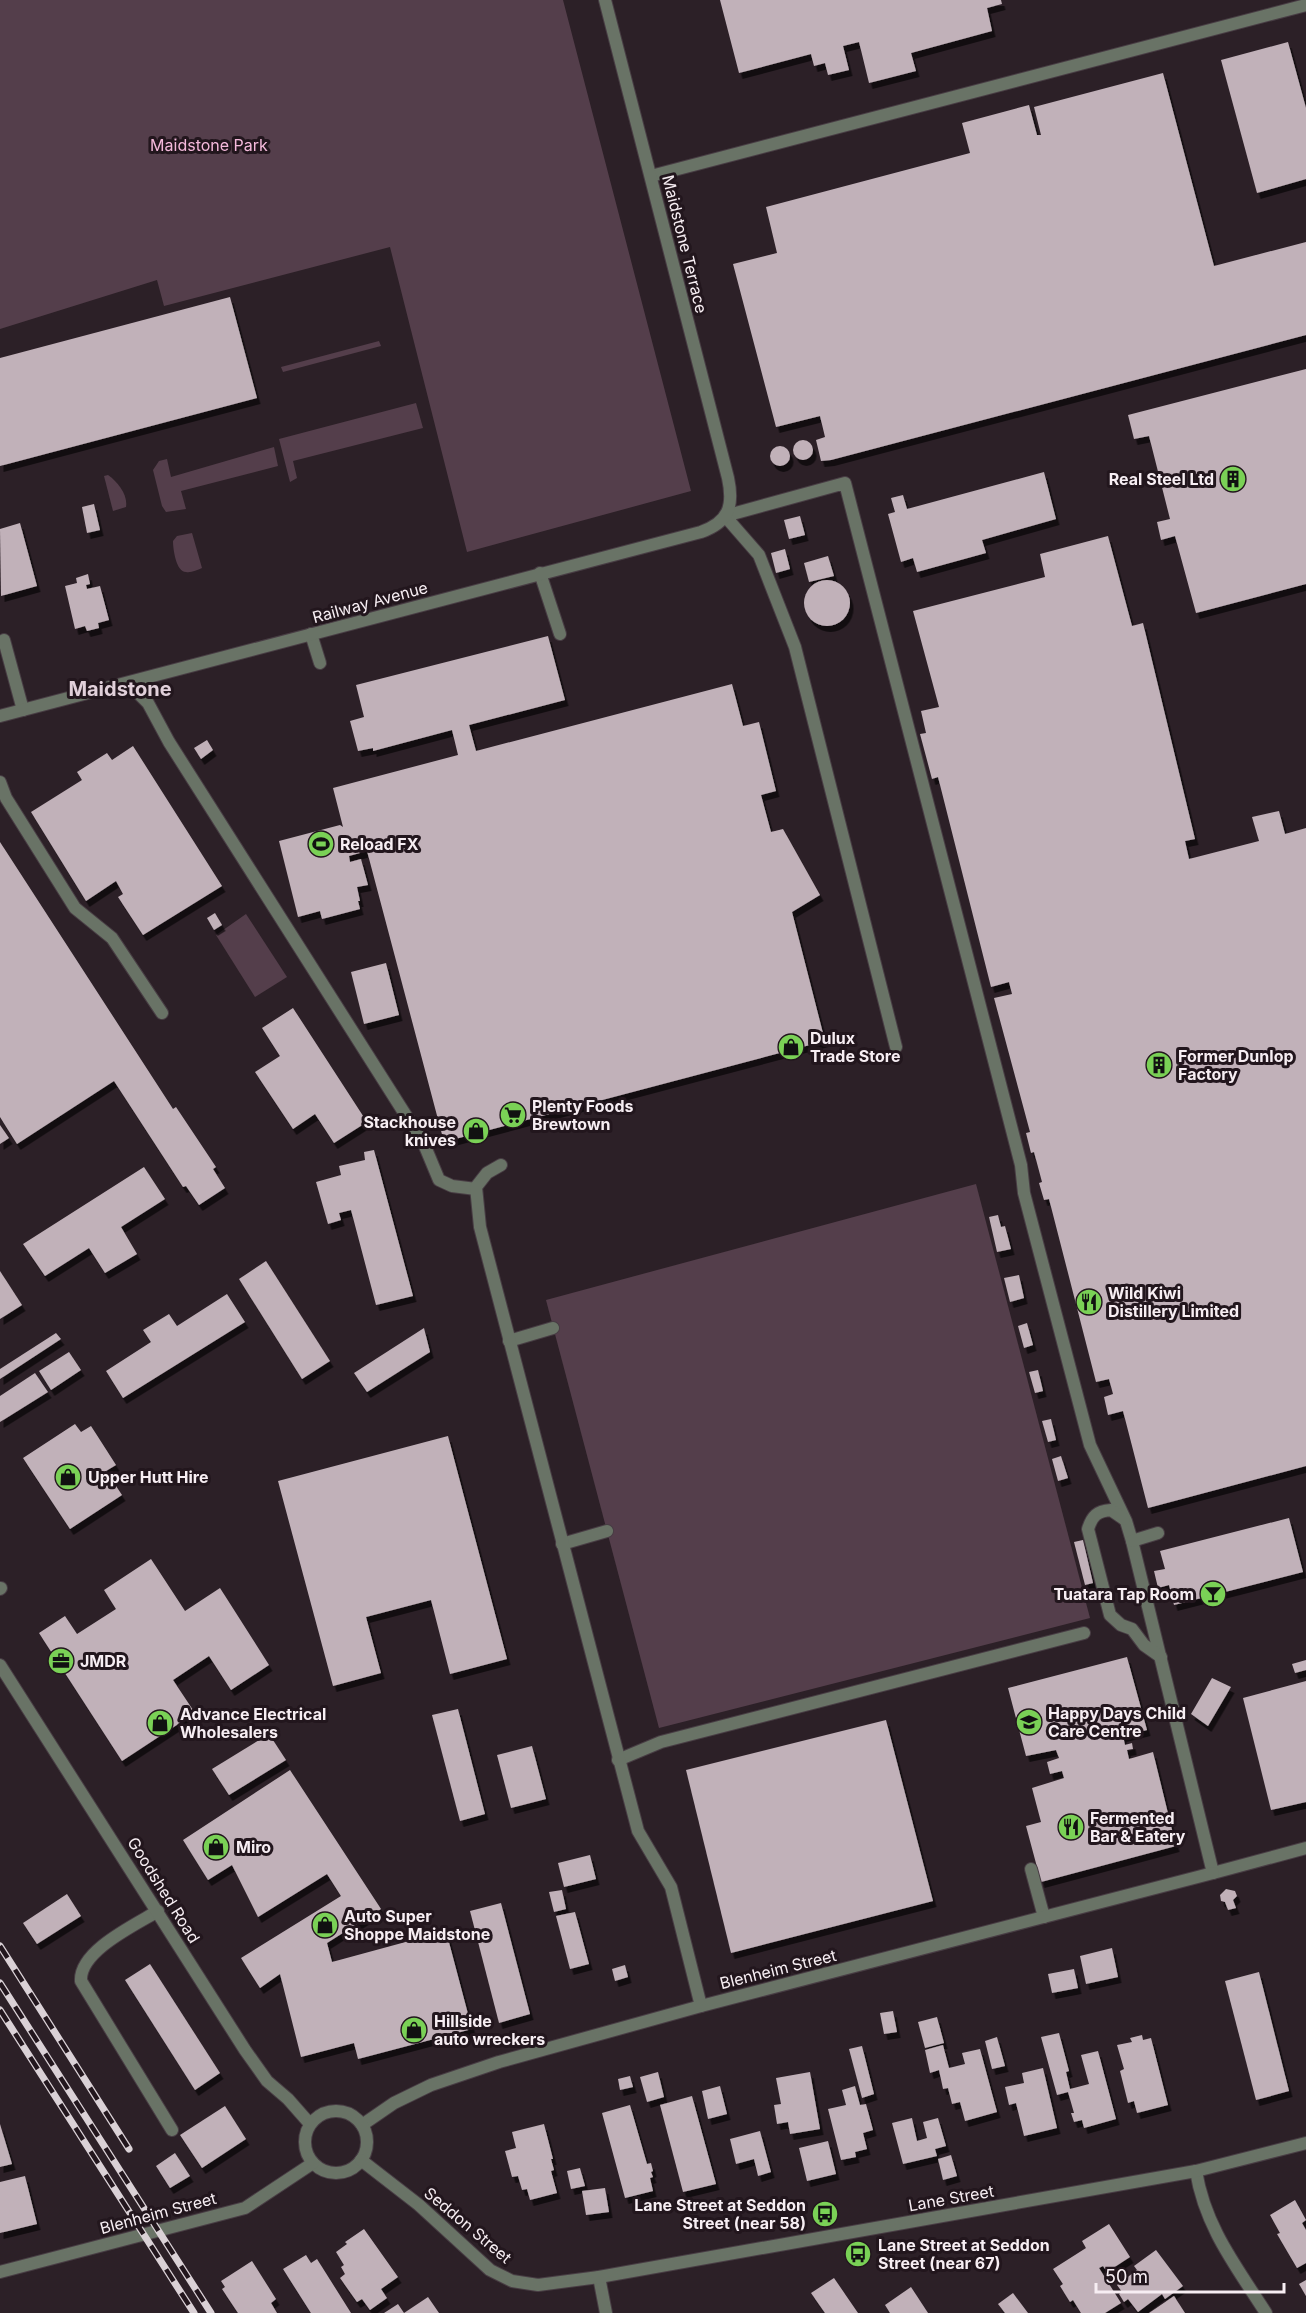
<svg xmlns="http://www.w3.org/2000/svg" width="1306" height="2313" font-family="Inter,sans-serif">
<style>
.green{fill:#543e4b}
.building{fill:#c1b1b9;filter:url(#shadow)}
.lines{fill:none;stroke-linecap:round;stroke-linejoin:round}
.service-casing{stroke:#483d44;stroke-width:14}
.minor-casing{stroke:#483d44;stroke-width:14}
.tertiary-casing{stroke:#483d44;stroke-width:14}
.service{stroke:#697366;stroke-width:12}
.minor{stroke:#697366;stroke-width:12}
.tertiary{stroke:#697366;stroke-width:12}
.rail-casing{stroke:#dad1d6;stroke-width:7}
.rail{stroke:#22161d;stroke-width:4.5;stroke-dasharray:14;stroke-linecap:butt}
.labels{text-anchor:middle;stroke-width:6;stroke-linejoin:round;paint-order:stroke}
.park-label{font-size:16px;fill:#f4b9db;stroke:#22161d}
.street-label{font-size:16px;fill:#f7eef3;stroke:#22161d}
.poi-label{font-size:16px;font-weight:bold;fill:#f7eef3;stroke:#22161d;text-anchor:start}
.quarter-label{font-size:20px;font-weight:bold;fill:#e1d0da;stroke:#22161d}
</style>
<defs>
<filter id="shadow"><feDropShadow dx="3.5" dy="6" stdDeviation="0" flood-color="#0009"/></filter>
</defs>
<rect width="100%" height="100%" fill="#2c2027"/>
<g class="green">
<polygon points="0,0 563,0 691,491 467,552 390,247 164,306 157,280 0,329"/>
<polygon points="379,341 381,346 283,372 281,367"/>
<polygon points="416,403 423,428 293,461 297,478 290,482 279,439"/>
<polygon points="274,447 278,466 181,491 186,509 166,512 162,506 153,470 159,461 167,459 171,477"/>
<path d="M108,475C118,482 128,495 126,507L113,511L104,476Z"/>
<path d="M192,533L202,568C197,570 191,573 186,572C176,572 173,549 173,541L177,536Z"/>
<polygon points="246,914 287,977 255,997 216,935"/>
<polygon points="976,1184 1090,1618 659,1728 546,1300"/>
</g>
<g class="building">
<polygon points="720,0 1001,0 1002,4 987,8 992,31 911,53 916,71 869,83 859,42 843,46 849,70 828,75 825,63 814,66 811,54 739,73"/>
<polygon points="1288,42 1306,108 1306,179 1257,193 1221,60"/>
<polygon points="1163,73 1214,266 1306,242 1306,335 831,460 821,461 816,440 825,437 820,416 776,427 733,264 777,253 766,207 970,153 962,123 1029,105 1037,135 1041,135 1034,107"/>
<polygon points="230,297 257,398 0,466 0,358"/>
<polygon points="1306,369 1306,584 1196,613 1175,536 1161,540 1157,522 1170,519 1149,436 1134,439 1128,415"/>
<circle cx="803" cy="450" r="10"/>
<circle cx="780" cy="456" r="10"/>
<polygon points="1044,472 1056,519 982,540 986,553 917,572 913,558 901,562 888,514 895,512 891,498 903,495 907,509"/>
<polygon points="94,504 100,530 87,533 82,507"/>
<polygon points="800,516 805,535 789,539 784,520"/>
<polygon points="20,523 37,586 1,596 0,529"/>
<polygon points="1108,536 1132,626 1143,623 1195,839 1185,841 1189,859 1259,841 1252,817 1279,811 1285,834 1306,828 1306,1466 1148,1508 1123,1411 1108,1415 1104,1397 1113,1394 1109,1379 1096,1382 1049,1199 1044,1200 1039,1183 1042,1182 1034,1152 1031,1153 1026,1133 1030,1132 994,998 1012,994 1009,982 991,987 938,777 932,779 920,734 926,733 921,711 939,707 913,611 1045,577 1040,554"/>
<polygon points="785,549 790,569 776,573 771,553"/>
<polygon points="828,556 834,576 809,582 804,563"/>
<polygon points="88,574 90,584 86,585 87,589 100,586 109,620 98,623 99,628 87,631 85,626 75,629 65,586 77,583 76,578"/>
<circle cx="827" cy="603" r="23"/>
<polygon points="548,636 565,700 469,725 476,751 732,684 743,726 759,722 776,791 761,795 771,832 783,829 820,895 792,912 825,1041 444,1142 367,851 349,856 350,862 361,859 368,885 357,887 360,901 358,901 360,909 322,919 320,911 298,917 279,841 340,825 343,827 333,788 458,755 452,730 373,751 373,748 358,751 350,721 364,717 356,685"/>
<polygon points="207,740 213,750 201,759 194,748"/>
<polygon points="133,746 222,886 143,935 118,897 123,894 116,881 86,901 31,812 82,780 77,772 107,753 112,760"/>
<polygon points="0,842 173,1109 176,1107 216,1167 213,1169 225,1188 199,1205 186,1186 183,1187 114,1081 17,1144 0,1117"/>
<polygon points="215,913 222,925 214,930 207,918"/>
<polygon points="386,963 399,1015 364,1024 351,972"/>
<polygon points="293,1008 367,1122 334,1143 315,1114 293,1129 255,1072 280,1056 262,1028"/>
<polygon points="0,1125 9,1138 0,1144"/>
<polygon points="374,1150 413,1296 376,1305 351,1210 339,1213 341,1220 328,1224 316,1182 341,1175 339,1166 365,1160 364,1152"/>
<polygon points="144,1167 165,1199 121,1227 137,1254 105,1273 89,1248 45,1276 23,1244"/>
<polygon points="998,1215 1001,1227 1005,1226 1011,1249 997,1252 989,1217"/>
<polygon points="266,1261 330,1361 302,1379 239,1279"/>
<polygon points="0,1271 22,1305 0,1319"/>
<polygon points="1019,1275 1024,1298 1010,1302 1004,1278"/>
<polygon points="227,1294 245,1322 123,1398 106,1371 151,1342 143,1330 169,1314 177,1326"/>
<polygon points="1027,1323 1033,1345 1024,1348 1018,1326"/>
<polygon points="424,1328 430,1352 367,1392 354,1373"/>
<polygon points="56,1333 61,1339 0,1379 0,1369"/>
<polygon points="69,1352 81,1370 51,1390 39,1371"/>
<polygon points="1038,1370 1043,1391 1035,1393 1029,1372"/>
<polygon points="35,1373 48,1392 0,1422 0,1396"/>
<polygon points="1051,1419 1056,1440 1048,1442 1042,1421"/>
<polygon points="75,1424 81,1432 91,1426 116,1465 106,1471 122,1495 70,1529 23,1458"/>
<polygon points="448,1436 507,1659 450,1674 431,1600 366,1617 381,1673 333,1686 278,1481"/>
<polygon points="1061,1456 1068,1478 1058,1481 1052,1459"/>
<polygon points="1289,1518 1303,1572 1174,1605 1169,1585 1158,1588 1154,1571 1165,1569 1160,1551"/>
<polygon points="1083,1540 1093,1583 1085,1585 1074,1542"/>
<polygon points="151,1559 185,1611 220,1588 269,1665 231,1690 209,1656 173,1680 195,1713 122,1761 39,1633 65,1616 77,1634 116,1609 104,1590"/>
<polygon points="1127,1657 1147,1730 1123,1736 1125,1745 1132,1743 1133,1749 1127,1750 1129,1759 1153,1752 1176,1846 1041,1882 1026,1826 1041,1822 1032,1788 1064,1778 1062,1771 1050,1774 1047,1762 1059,1758 1056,1750 1026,1756 1008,1688"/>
<polygon points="1306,1660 1306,1670 1295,1673 1292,1664"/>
<polygon points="1212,1678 1231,1687 1208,1726 1191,1714"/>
<polygon points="1306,1681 1306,1802 1271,1810 1243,1698"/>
<polygon points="458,1709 485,1814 460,1821 432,1715"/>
<polygon points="886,1720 933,1901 731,1953 686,1770"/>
<polygon points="269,1734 286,1760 229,1795 212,1769"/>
<polygon points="532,1746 546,1799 511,1808 497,1755"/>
<polygon points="290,1770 381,1909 327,1943 332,1962 446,1931 472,2029 358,2059 354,2043 301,2057 280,1974 260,1988 241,1958 341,1896 327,1874 258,1917 232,1865 208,1880 183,1840"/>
<polygon points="590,1855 596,1879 564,1887 558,1863"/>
<polygon points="1226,1889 1235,1891 1237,1896 1233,1900 1236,1908 1228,1910 1225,1902 1221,1901 1220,1895"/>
<polygon points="562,1890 566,1909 554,1912 549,1892"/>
<polygon points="67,1894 81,1916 37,1944 23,1923"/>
<polygon points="501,1903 530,2014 499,2023 470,1911"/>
<polygon points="575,1912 589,1964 570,1969 556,1916"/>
<polygon points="1112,1948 1118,1977 1086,1984 1080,1956"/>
<polygon points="150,1964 220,2073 195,2090 125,1980"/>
<polygon points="625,1965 628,1977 615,1981 612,1969"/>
<polygon points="1074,1969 1078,1988 1052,1993 1048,1974"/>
<polygon points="1259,1972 1289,2091 1256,2100 1225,1981"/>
<polygon points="893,2011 897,2032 884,2034 880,2013"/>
<polygon points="937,2017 944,2043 925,2048 918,2022"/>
<polygon points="1059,2033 1069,2071 1066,2072 1070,2089 1089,2084 1081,2055 1098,2051 1116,2119 1084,2128 1082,2120 1074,2122 1071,2113 1074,2113 1068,2092 1057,2095 1041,2037"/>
<polygon points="1142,2035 1143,2040 1151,2038 1168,2105 1137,2113 1134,2101 1128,2103 1120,2071 1124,2069 1117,2045 1132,2042 1130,2038"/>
<polygon points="997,2037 1005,2066 992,2069 985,2041"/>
<polygon points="943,2045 949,2068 965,2064 962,2053 980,2049 997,2112 965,2121 960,2102 952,2104 948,2088 943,2089 939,2070 930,2073 925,2050"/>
<polygon points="862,2046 874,2094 862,2098 849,2049"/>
<polygon points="1043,2068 1057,2128 1024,2136 1016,2103 1009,2105 1005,2087 1024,2083 1022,2073"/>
<polygon points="658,2072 664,2097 647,2102 640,2077"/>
<polygon points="810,2072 820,2129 790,2134 788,2122 777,2124 774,2105 781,2104 776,2078"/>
<polygon points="630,2076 633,2087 620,2090 618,2079"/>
<polygon points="720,2086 727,2114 708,2119 702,2091"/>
<polygon points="855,2086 860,2105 866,2104 873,2130 863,2133 867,2149 855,2152 856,2157 841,2160 828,2109 846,2105 842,2090"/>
<polygon points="692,2096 716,2184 683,2192 660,2105"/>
<polygon points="630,2105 647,2164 651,2163 653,2171 651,2172 653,2177 650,2178 653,2191 625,2198 602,2113"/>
<polygon points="225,2106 246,2139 202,2168 180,2135"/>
<polygon points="912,2118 917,2141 927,2138 923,2122 938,2118 946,2146 935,2149 937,2156 903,2164 892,2123"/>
<polygon points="0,2124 12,2164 0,2167"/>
<polygon points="544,2124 553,2159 551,2159 554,2170 551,2171 557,2193 530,2200 527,2189 522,2190 518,2176 512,2177 505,2151 516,2148 512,2132"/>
<polygon points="760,2131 771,2172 758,2176 754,2159 736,2164 730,2139"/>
<polygon points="828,2141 836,2174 807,2181 799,2148"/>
<polygon points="175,2153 190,2176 170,2188 156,2166"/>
<polygon points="951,2155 957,2176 943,2180 938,2159"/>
<polygon points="580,2168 585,2186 571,2189 567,2171"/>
<polygon points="25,2176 37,2224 0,2233 0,2182"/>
<polygon points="605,2188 609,2212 586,2215 582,2191"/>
<polygon points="1295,2200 1306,2220 1302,2223 1306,2230 1306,2263 1297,2268 1277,2234 1280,2233 1270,2215"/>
<polygon points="1109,2224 1130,2257 1107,2272 1103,2266 1099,2268 1121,2303 1105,2313 1081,2313 1073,2300 1070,2302 1060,2286 1063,2284 1053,2269 1086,2248 1082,2241"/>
<polygon points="364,2229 398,2277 381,2289 387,2298 370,2310 362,2299 357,2302 340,2278 345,2274 341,2267 344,2265 336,2252 347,2244 345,2242"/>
<polygon points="1156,2250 1183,2286 1165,2299 1162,2294 1138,2312 1128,2299 1124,2302 1119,2294 1122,2292 1117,2285 1137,2270 1134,2266"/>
<polygon points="306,2255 311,2263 317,2259 351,2313 311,2313 283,2269"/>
<polygon points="252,2261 276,2299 271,2303 277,2313 238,2313 222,2289 225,2287 221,2281"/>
<polygon points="834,2278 858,2313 825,2313 811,2293"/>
<polygon points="1306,2280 1306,2296 1299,2284"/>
<polygon points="911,2287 928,2313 890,2313 885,2305"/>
<polygon points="1013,2293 1028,2313 1005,2313 998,2304"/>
<polygon points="1174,2296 1185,2313 1149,2313"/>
<polygon points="428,2297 439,2313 384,2313 398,2304 404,2313"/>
</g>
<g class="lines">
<defs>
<g id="service">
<polyline points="651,176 1306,5"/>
<polyline points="540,573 560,634"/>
<polyline points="311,634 320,663"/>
<polyline points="4,640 23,710"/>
<polyline points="128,683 148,703 169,742 424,1144 439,1180 452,1186 476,1189"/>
<polyline points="0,782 6,798 75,908 112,938 162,1013"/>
<polyline points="896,1047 795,647 759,555 725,516 845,483 1021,1165 1024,1193 1090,1445 1126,1521 1132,1541 1213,1873 1306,1848"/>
<polyline points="509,1341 553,1328"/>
<path d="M1124,1519L1111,1510C1097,1511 1092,1516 1088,1529L1110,1615L1121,1625L1132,1629L1144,1645L1161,1657"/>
<polyline points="1132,1541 1158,1533"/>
<polyline points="562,1544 607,1531"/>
<polyline points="0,1589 1,1588"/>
<polyline points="618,1760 661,1742 1084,1633"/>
<polyline points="1031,1869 1044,1917"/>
<path d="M158,1911C135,1925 79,1951 81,1981L172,2130"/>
</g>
<g id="minor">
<path d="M0,716L701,532C729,522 734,506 728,478L605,0"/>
<polyline points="501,1165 487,1173 476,1187 480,1227 638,1831 671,1887 701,2006"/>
<polyline points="362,2125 394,2103 431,2085 499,2062 701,2006 1213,1873"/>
<path d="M1196,2171C1205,2227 1236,2266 1266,2313"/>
<polyline points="599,2277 606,2313"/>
</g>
<g id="tertiary">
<polyline points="0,1665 245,2050 267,2081 288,2099 310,2124"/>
<circle cx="336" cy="2142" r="31"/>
<polyline points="361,2160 419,2205 490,2270 512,2281 538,2285 599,2277 1196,2171 1306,2143"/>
<polyline points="0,2272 245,2208 313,2163"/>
</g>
</defs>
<use href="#service" class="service-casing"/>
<use href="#minor" class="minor-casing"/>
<use href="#tertiary" class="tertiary-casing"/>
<use href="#service" class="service"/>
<use href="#minor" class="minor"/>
<use href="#tertiary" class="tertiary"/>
<defs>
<g id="rail">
<polyline points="0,1946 129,2149"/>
<polyline points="0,1983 211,2313"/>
<polyline points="0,2010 194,2313"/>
</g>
</defs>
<use href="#rail" class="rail-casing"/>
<use href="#rail" class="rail"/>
</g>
<defs>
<symbol id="building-disc" viewBox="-11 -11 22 22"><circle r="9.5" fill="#7ad156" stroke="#22161d"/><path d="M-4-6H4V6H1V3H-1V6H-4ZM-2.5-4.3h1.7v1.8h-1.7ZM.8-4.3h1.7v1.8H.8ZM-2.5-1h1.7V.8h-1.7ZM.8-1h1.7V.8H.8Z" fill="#111"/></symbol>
<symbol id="stadium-disc" viewBox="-11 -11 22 22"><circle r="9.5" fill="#7ad156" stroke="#22161d"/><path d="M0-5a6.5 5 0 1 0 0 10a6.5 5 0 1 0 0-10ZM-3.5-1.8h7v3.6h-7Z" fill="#111"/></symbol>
<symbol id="shop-disc" viewBox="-11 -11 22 22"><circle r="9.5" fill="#7ad156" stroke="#22161d"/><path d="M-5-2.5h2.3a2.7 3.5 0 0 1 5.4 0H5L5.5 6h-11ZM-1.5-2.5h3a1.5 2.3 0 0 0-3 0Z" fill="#111"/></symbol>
<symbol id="supermarket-disc" viewBox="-11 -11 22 22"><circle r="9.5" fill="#7ad156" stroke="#22161d"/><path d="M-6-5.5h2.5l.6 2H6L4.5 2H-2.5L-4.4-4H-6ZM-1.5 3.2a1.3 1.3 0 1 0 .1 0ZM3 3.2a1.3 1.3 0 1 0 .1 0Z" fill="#111"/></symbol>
<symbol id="restaurant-disc" viewBox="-11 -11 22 22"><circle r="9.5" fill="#7ad156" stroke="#22161d"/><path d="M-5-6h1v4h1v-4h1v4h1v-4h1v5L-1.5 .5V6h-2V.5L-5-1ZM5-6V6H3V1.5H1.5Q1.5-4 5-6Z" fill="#111"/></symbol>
<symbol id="bar-disc" viewBox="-11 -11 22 22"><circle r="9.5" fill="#7ad156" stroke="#22161d"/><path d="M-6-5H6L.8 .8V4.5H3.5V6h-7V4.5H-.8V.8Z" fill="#111"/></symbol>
<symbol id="office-disc" viewBox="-11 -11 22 22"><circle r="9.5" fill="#7ad156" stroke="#22161d"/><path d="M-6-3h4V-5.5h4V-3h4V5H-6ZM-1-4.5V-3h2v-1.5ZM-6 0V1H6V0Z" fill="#111"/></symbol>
<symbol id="school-disc" viewBox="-11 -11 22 22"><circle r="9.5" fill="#7ad156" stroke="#22161d"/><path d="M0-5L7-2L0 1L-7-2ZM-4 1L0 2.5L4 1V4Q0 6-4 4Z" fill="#111"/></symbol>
<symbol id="bus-disc" viewBox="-11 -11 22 22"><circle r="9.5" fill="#7ad156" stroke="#22161d"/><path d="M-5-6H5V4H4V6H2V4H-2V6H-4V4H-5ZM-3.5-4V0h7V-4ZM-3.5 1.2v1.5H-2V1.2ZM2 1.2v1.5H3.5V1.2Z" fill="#111"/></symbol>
</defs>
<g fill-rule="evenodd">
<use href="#building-disc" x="1218" y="464" width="30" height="30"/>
<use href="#stadium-disc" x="306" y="829" width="30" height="30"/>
<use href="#shop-disc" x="776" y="1032" width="30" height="30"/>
<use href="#building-disc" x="1144" y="1050" width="30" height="30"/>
<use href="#supermarket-disc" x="498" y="1100" width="30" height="30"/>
<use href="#shop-disc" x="461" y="1116" width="30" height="30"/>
<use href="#restaurant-disc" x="1074" y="1287" width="30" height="30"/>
<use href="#shop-disc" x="53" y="1462" width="30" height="30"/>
<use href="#bar-disc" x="1198" y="1579" width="30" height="30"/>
<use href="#office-disc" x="46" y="1646" width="30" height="30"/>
<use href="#school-disc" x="1014" y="1707" width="30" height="30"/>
<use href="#shop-disc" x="145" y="1708" width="30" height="30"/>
<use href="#restaurant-disc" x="1056" y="1812" width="30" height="30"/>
<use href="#shop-disc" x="201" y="1832" width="30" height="30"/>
<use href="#shop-disc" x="310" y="1910" width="30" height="30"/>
<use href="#shop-disc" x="399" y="2015" width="30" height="30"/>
<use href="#bus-disc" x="810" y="2199" width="30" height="30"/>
<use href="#bus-disc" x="843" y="2239" width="30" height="30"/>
</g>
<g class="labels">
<g class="park-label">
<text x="209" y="151">Maidstone Park</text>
</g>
<g class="street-label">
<text transform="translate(685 244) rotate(76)" y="6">Maidstone Terrace</text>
<text transform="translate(370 602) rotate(-15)" y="6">Railway Avenue</text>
<text transform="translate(164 1890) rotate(58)" y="6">Goodshed Road</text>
<text transform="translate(778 1969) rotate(-14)" y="6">Blenheim Street</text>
<text transform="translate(951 2198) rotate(-10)" y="6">Lane Street</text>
<text transform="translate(158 2213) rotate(-15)" y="6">Blenheim Street</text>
<text transform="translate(468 2225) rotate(40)" y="6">Seddon Street</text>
</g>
<g class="poi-label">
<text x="1214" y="485" text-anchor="end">Real Steel Ltd</text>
<text x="340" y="850">Reload FX</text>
<text x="810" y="1044">Dulux<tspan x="810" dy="18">Trade Store</tspan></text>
<text x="1178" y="1062">Former Dunlop<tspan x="1178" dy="18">Factory</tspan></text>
<text x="532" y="1112">Plenty Foods<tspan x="532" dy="18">Brewtown</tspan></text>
<text x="456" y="1128" text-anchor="end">Stackhouse<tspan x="456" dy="18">knives</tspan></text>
<text x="1108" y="1299">Wild Kiwi<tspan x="1108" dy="18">Distillery Limited</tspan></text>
<text x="88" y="1483">Upper Hutt Hire</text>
<text x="1194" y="1600" text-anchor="end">Tuatara Tap Room</text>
<text x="80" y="1667">JMDR</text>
<text x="1048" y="1719">Happy Days Child<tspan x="1048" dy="18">Care Centre</tspan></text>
<text x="180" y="1720">Advance Electrical<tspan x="180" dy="18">Wholesalers</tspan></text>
<text x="1090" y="1824">Fermented<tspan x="1090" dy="18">Bar &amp; Eatery</tspan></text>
<text x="236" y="1853">Miro</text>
<text x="344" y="1922">Auto Super<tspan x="344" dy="18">Shoppe Maidstone</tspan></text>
<text x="434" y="2027">Hillside<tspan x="434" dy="18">auto wreckers</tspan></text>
<text x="806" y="2211" text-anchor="end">Lane Street at Seddon<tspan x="806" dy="18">Street (near 58)</tspan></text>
<text x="878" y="2251">Lane Street at Seddon<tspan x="878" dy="18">Street (near 67)</tspan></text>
</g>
<g class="quarter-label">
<text x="120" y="696">Maidstone</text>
</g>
</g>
<path d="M1096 2283v9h188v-9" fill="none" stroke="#f7eef3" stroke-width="3"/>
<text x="1105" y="2283" font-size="18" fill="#f7eef3" stroke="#22161d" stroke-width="4.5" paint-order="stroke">50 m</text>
</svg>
